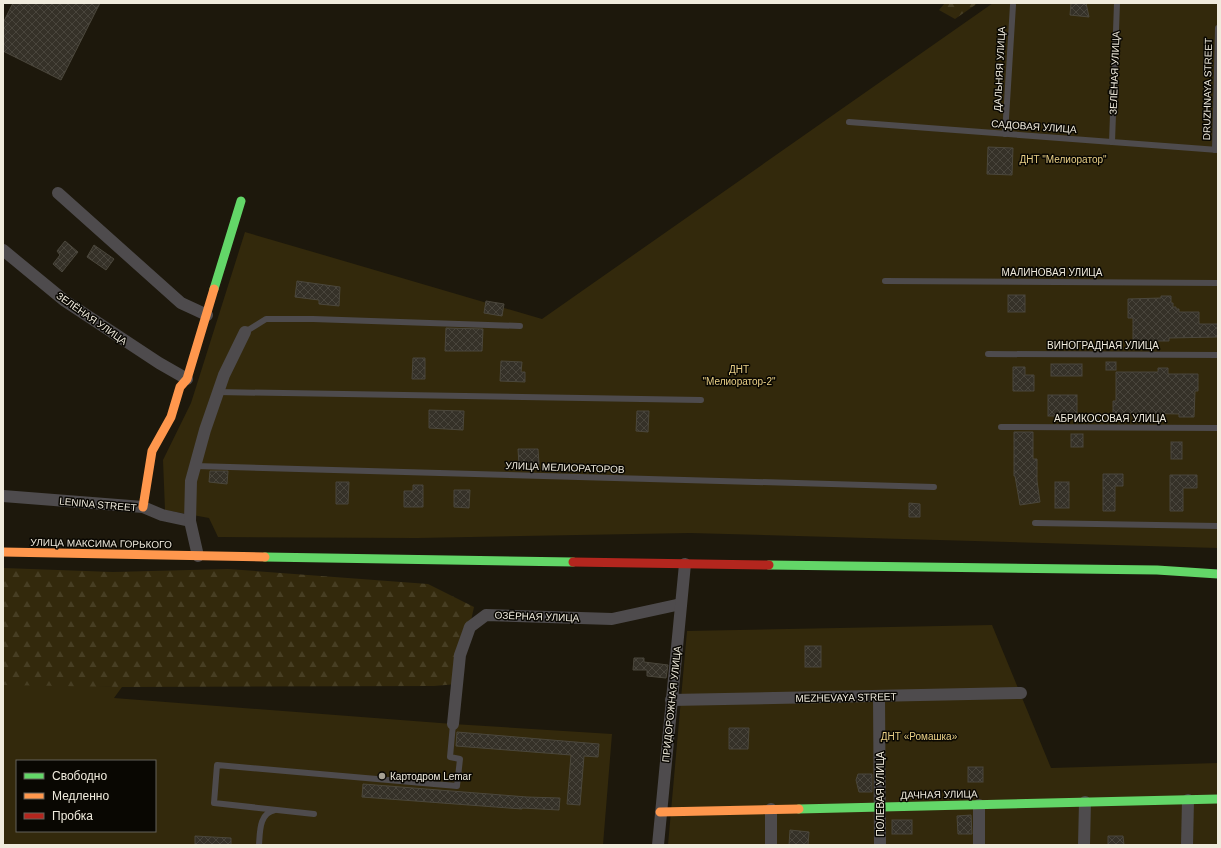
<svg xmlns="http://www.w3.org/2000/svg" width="1221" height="848" font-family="Helvetica,sans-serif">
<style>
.green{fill:#33290c;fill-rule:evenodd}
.forest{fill:url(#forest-firs)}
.building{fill:url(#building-cross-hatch);stroke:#4b473c}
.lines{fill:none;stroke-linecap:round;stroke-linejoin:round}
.lane{stroke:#4e4b4d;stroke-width:6}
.street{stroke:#4e4b4d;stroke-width:12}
.fast{stroke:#63d668;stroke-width:9}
.slow{stroke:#ff974d;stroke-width:9}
.jam{stroke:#b3261e;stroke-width:9}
.poi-dot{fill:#a6a194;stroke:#090702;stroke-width:1.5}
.labels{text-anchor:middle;stroke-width:3;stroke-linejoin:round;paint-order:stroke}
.street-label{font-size:10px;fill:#f0ebdd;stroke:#090702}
.park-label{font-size:10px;fill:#ead087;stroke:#090702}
.poi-label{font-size:10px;fill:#f0ebdd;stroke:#090702;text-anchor:start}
</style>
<defs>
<pattern id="forest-firs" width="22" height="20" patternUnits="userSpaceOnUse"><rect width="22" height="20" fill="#33290c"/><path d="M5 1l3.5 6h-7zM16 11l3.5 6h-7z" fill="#473e23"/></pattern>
<pattern id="building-cross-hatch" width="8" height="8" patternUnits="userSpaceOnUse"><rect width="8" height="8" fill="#353128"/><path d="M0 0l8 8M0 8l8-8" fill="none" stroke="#49453c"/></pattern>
</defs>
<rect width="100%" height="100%" fill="#1d180c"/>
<g class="green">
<polygon points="993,3 1218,3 1218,548 690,533 417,538 218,537 209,518 165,510 163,460 191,403 245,232 542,319"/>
<polygon points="992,625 1051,768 1218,763 1218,845 668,845 687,631"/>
<path d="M3,682L122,687L114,698L453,724L612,734L603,845H3ZM17,761H155V831H17Z"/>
</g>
<g class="forest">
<polygon points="945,3 978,3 955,19 939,10"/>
<polygon points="3,568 113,572 228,569 428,584 474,607 457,684 434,686 122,687 3,685"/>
</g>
<g class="building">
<polygon points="13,3 100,3 61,80 3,51 3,23"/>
<polygon points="1071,3 1086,3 1089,17 1070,15"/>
<polygon points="988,147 1013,148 1012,175 987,174"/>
<polygon points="65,241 78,252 62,272 53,264 60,255 57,251"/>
<polygon points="94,245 114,259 106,270 87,257"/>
<polygon points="297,281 340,287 339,306 319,304 319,300 295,297"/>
<rect x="1008" y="295" width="17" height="17"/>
<polygon points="1161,296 1171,296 1171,303 1173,303 1173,307 1176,307 1176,309 1179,309 1179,312 1199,312 1199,324 1218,324 1218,337 1169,338 1169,341 1133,341 1133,318 1128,318 1128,299 1161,298"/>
<polygon points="486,301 504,304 502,316 484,313"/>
<polygon points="446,328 483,329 482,351 445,351"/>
<polygon points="413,358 425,358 425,379 412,379"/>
<polygon points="501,361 522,362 521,372 525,372 525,382 500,381"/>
<rect x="1106" y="362" width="10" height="8"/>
<rect x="1051" y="364" width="31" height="12"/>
<polygon points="1013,367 1025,367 1025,375 1034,375 1034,391 1013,391"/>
<polygon points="1158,368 1168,368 1168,374 1198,374 1198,391 1195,391 1194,417 1179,417 1179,414 1128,413 1128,418 1113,418 1113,401 1116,401 1116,372 1158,372"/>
<rect x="1048" y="395" width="29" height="21"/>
<polygon points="429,410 464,411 463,430 429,428"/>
<polygon points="637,411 649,411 648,432 636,431"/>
<polygon points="1014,432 1033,432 1033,459 1037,459 1037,481 1040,502 1020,505 1015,476 1014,476"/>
<rect x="1071" y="434" width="12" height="13"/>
<rect x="1171" y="442" width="11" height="17"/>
<polygon points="518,449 538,449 539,464 519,465"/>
<polygon points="210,471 228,471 227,484 209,482"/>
<polygon points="1103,474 1123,474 1123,486 1115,486 1115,511 1103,511"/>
<polygon points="1170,475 1197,475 1197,488 1183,488 1183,511 1170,511"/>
<polygon points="336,482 349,482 348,504 336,504"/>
<rect x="1055" y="482" width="14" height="26"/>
<polygon points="413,485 423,485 423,507 404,507 404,491 413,491"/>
<polygon points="454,490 470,490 469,508 454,507"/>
<polygon points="909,503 920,504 920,517 909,517"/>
<rect x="805" y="646" width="16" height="21"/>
<polygon points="634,658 644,658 644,662 668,665 666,678 647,676 647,670 633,670"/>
<polygon points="729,728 749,728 748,749 729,749"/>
<polygon points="457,732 599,744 598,757 584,756 580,805 567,804 571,755 456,746"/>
<rect x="968" y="767" width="15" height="15"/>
<polygon points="858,774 872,774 872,792 859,792 856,780"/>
<polygon points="363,784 527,797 560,798 559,810 522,808 522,809 362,797"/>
<polygon points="971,815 972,834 958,834 957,816"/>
<rect x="892" y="820" width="20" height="14"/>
<polygon points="790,830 809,832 808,845 789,845"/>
<polygon points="195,836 231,838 231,845 195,845"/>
<polygon points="1108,836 1123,836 1124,845 1108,845"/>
</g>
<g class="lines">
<g class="lane">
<polyline points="849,122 1218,150"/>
<polyline points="1005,134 1013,5"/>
<polyline points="1112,142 1117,3"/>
<polyline points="1215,150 1218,28"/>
<polyline points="885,281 1218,283"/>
<polyline points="245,332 266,319 313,319 520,326"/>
<polyline points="988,354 1218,355"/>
<polyline points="218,392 701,400"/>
<polyline points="1001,427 1218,428"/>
<polyline points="195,466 934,487"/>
<polyline points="1035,523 1218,526"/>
<polyline points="314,814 214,803 217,765 457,786 460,759 450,757 453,724"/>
<path d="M259,845C260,832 259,813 275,810"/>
</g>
<g class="street">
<polyline points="58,193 181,303 207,315"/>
<polyline points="3,250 65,301 159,363 187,379"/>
<polyline points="3,496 143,507 162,515 190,521"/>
<polyline points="198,556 190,521 191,481 205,430 224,375 245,332"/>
<polyline points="879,696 880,845"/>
<polyline points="671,700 1021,693"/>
<polyline points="453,724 460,655 470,627 486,615 612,619 681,604"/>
<polyline points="979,805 979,845"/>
<polyline points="771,809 771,845"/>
<polyline points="658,845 685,564"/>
<polyline points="1084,845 1085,802"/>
<polyline points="1187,845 1188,800"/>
</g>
<g class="fast">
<polyline points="214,289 241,201"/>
<polyline points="265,557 573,562"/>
<polyline points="769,565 1157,570 1218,574"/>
<polyline points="799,809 1218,799"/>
</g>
<g class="slow">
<polyline points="143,507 152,451 171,417 180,387 187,379 214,289"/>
<polyline points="3,552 265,557"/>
<polyline points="660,812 799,809"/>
</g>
<polyline class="jam" points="573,562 769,565"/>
</g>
<circle class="poi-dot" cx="382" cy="776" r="4"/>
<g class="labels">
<g class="street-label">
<text transform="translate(999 69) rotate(-87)" y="4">ДАЛЬНЯЯ УЛИЦА</text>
<text transform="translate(1114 73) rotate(-88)" y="4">ЗЕЛЁНАЯ УЛИЦА</text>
<text transform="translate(1207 89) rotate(-89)" y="4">DRUZHNAYA STREET</text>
<text transform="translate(1034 126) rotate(4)" y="4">САДОВАЯ УЛИЦА</text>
<text x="1052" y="276">МАЛИНОВАЯ УЛИЦА</text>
<text transform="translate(92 318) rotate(35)" y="4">ЗЕЛЁНАЯ УЛИЦА</text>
<text x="1103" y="349">ВИНОГРАДНАЯ УЛИЦА</text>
<text x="1110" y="422">АБРИКОСОВАЯ УЛИЦА</text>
<text transform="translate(565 467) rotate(2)" y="4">УЛИЦА МЕЛИОРАТОРОВ</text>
<text transform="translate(98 504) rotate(5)" y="4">LENINA STREET</text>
<text transform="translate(101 543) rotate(1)" y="4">УЛИЦА МАКСИМА ГОРЬКОГО</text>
<text transform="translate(537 616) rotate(2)" y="4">ОЗЁРНАЯ УЛИЦА</text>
<text transform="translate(846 697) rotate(-1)" y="4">MEZHEVAYA STREET</text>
<text transform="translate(671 704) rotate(-84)" y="4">ПРИДОРОЖНАЯ УЛИЦА</text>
<text transform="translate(880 794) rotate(-90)" y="4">ПОЛЕВАЯ УЛИЦА</text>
<text transform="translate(939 794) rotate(-1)" y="4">ДАЧНАЯ УЛИЦА</text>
</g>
<g class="park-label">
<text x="1063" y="163">ДНТ "Мелиоратор"</text>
<text x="739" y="373">ДНТ<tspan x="739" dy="12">"Мелиоратор-2"</tspan></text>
<text x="919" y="740">ДНТ «Ромашка»</text>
</g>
<g class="poi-label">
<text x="390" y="780">Картодром Lemar</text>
</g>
</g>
<rect width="1221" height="848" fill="none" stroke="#f0ebdd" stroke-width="8"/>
<rect x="16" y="760" width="140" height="72" fill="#090702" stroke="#65625a"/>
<rect x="24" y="773" width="20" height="6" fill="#63d668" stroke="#65625a"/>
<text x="52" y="780" font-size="12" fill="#f0ebdd">Свободно</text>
<rect x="24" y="793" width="20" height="6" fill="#ff974d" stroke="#65625a"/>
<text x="52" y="800" font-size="12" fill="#f0ebdd">Медленно</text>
<rect x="24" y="813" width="20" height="6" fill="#b3261e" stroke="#65625a"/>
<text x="52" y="820" font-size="12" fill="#f0ebdd">Пробка</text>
</svg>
